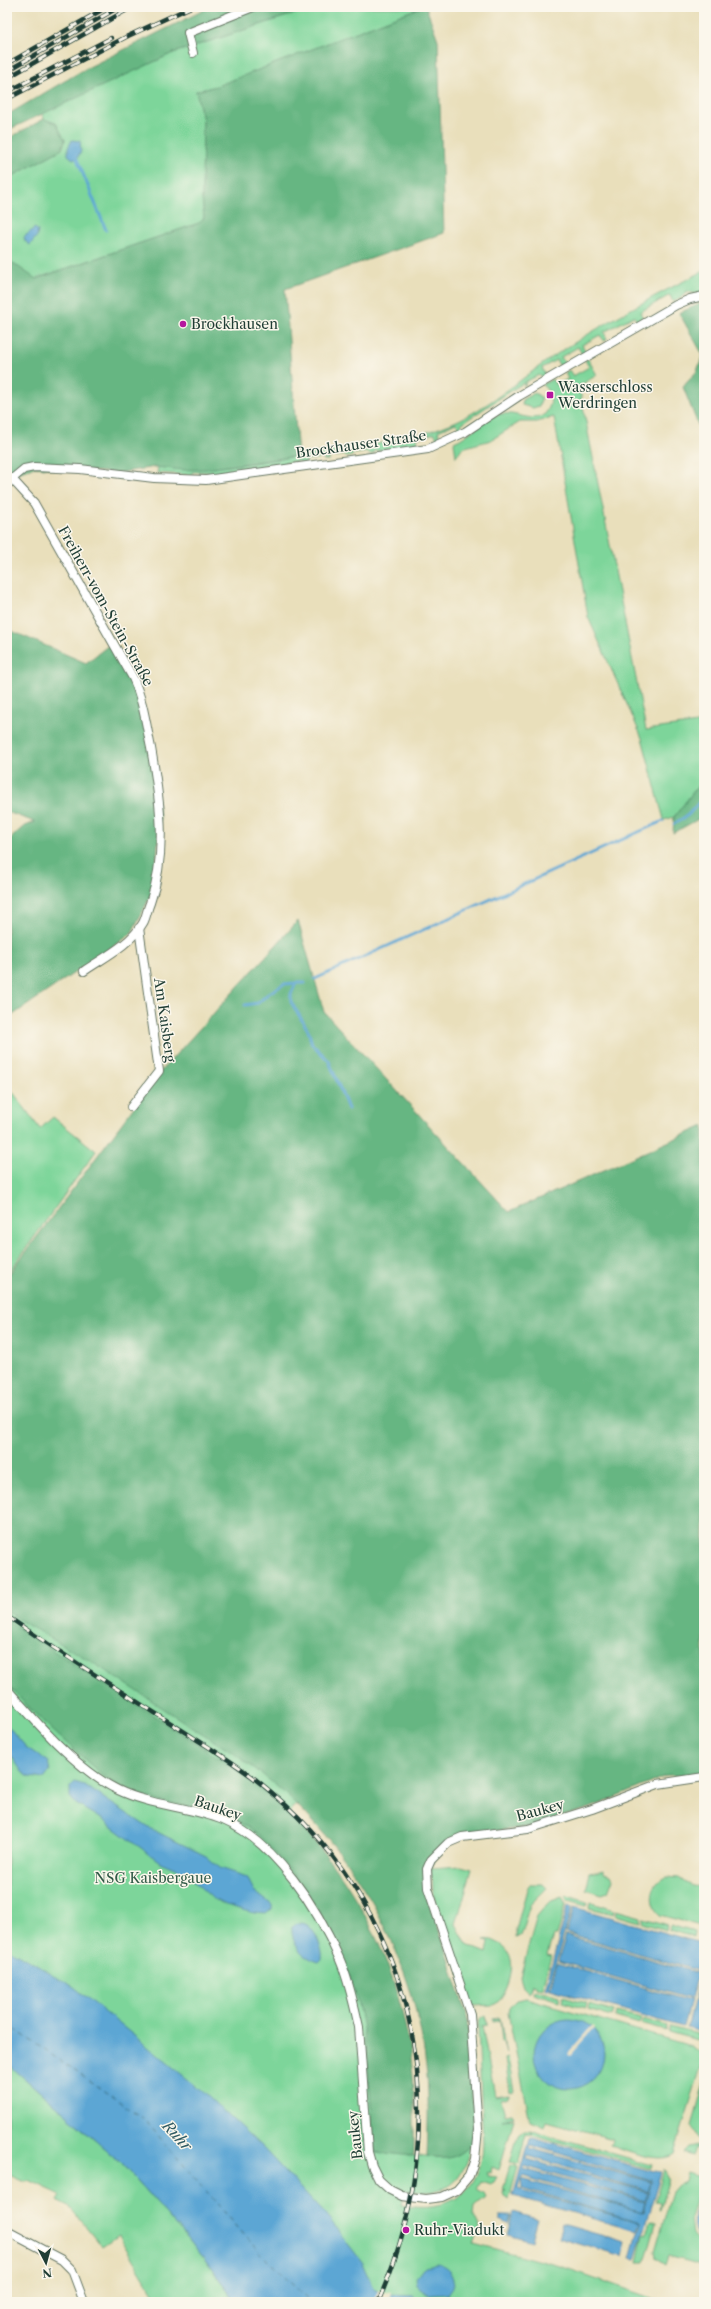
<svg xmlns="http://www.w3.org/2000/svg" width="711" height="2309" font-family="'Libre Caslon Text',serif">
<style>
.green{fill:#7dd59a;stroke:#4e8967}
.forest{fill:#66b682;stroke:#427a5b}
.water{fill:#5ca6d4;stroke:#3e7284;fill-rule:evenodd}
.pier{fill:#e9dfbb}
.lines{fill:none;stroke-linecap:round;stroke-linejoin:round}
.stream{stroke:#5ca6d4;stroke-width:3}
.ferry{stroke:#315c64;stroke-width:1;stroke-dasharray:5 4;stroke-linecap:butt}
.street-casing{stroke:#667663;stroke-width:10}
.street{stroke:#fff;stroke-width:8}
.rail-casing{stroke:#1f3d34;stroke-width:4.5}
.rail{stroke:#fbf7ec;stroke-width:3;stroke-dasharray:9;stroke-linecap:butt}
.poi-dot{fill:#b5179e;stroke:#fbf7ec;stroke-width:1.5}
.labels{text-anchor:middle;stroke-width:3;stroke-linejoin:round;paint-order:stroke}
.poi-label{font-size:14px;fill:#1f3d34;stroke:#fbf7ec;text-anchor:start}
.street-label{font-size:14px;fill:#1f3d34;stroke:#fbf7ec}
.park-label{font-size:14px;fill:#325b48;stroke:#fbf7ec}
.water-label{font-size:15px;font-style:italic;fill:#315c64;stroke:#fbf7ec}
</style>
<rect width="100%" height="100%" fill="#fbf7ec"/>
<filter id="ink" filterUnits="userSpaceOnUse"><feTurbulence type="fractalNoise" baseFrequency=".025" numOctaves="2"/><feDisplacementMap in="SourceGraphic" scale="8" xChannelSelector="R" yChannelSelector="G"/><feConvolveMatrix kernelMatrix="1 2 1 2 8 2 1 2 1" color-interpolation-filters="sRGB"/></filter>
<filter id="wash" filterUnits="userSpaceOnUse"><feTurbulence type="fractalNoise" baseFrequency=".012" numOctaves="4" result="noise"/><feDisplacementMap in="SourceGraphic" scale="16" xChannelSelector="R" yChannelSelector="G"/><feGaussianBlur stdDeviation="0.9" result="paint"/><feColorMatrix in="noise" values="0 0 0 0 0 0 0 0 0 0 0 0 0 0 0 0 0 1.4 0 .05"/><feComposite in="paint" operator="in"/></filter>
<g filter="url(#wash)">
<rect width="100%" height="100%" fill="#e9dfbb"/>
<g class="green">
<polygon points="315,7 421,7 217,86 196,91 203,120 202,197 204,218 199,223 35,279 7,259 7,179 62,149 65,140 56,124 44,119 42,113 173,53"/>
<path d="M704,271V292L696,294L687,291L681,298L673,302L670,295L640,312L643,318L637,321L634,316L604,332L607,339L604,341L600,335L582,345L586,352L582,354L578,347L561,357L565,363L560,366L556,360L542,368L545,374L541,377L539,375L525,382V386L523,383L461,424L463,428L460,429L456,423L438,431L441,438L437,440L435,433L417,438L419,446L415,447L414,445L397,448V451L392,452L391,449L374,451V454H368V452L352,454V456L346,457L345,455L329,457V460H323V458L306,460V463H300V461L283,463V465L276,466L275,464L260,466V469H254V467L237,469V472L231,473L230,470L208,474V472H192V475L157,473L158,467C208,473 265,461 315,453C363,446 413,441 459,420C493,404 523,377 554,356C602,324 653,296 704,271Z"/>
<path d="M588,359L597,375L579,386L646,730L704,722V778L674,817L664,820L642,738L588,617L554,417L537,422H520L491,440L462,448L456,457L454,442C470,436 483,418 500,414C515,411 529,422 543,416C553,406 554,393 542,385L552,379L556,385L568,379L565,373L569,370L573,376L589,367L585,360Z"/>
<polygon points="535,393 542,398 539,406 533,408 522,405 523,399"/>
<polygon points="7,1084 40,1129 53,1117 96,1151 7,1275"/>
<path d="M7,1460L305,1791L286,1818L314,1848L411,2155C437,2158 450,2164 471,2145C461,2188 448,2194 405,2190L401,2204C449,2214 482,2193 483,2143L478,2026L480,2019L486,2015L487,2025L482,2026L495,2096L509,2094V2097L501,2099L505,2115L512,2114L514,2117L502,2120L514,2119L499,2170L492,2167L491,2173L487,2172V2176L497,2177L494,2182L490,2184L481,2181L477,2190L484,2194L486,2198L475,2207L474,2216L480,2228L474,2243L559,2266L664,2302H359L7,1957Z"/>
<path d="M461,1866L472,1869L456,1924L467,1945L487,1953L489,1941L484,1940C489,1938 496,1941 501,1945C506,1949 510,1953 511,1960C514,1973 506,1998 494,2005L470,2006L450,1941L432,1892L431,1868Z"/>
<polygon points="604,1870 604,1873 611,1875 613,1879 608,1892 602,1894 586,1889 590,1873"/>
<path d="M666,1877L679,1878C687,1884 693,1889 704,1885V1927L660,1915C648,1904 650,1883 666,1877Z"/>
<polygon points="531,1884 543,1884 547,1888 530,1905 520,1936 516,1937 516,1929 527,1889"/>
<polygon points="568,1896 587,1902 586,1906 569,1901 565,1897"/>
<polygon points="562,1897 566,1904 557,1936 553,1936 547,1955 551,1956 542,1988 535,1987 535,1985 532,1984 529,1993 523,1987 520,1977 537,1916 549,1902"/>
<polygon points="590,1902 614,1910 613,1914 589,1908"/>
<polygon points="616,1910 641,1917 640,1922 615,1915"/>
<polygon points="643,1918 667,1925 666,1930 642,1923"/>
<polygon points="670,1925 694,1932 693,1937 669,1930"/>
<polygon points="534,1989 560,1996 559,2001 533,1993"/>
<polygon points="563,1996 587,2003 586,2008 562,2001"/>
<path d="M526,1998L691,2046L700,2053L702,2064L674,2154C660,2165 627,2150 611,2145L613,2139L547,2121L545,2127L530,2121L508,2013L509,2008L516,2000Z"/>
<polygon points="590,2004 614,2011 612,2016 588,2009"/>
<polygon points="616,2012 641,2018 639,2024 615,2017"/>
<polygon points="500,2018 507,2054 504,2042 502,2042 500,2020 493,2021 493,2019"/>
<polygon points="643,2019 667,2026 666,2031 641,2024"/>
<polygon points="670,2027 704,2036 704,2042 668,2032"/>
<polygon points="508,2058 514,2091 510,2092 505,2059"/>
<polygon points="7,2063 121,2163 189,2240 237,2302 159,2302 118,2235 102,2246 69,2206 58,2200 61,2195 29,2180 22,2181 7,2174"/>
<polygon points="704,2084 704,2141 698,2138 692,2126"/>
<polygon points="524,2130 531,2130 530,2134 525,2133 523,2141 524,2142 518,2164 510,2162 518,2135"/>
<polygon points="532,2130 652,2165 651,2169 531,2134"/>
<polygon points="697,2145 700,2148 696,2147 693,2155 684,2152 689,2147"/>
<polygon points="510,2165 518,2167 509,2200 504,2197 503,2192 506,2191 503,2190"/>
<polygon points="664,2169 669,2178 660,2210 659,2210 660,2202 655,2201"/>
<polygon points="688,2174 704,2179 704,2190 696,2198 690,2218 692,2235 704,2250 704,2266 668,2256 665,2265 656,2259 655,2251 672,2192 678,2185 686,2182"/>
<polygon points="650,2221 656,2223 647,2256 644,2262 637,2262 643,2234 646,2235"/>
</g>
<g class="forest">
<polygon points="210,7 315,7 173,53 8,130 7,128 7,115 85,69"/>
<polygon points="421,7 426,7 438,40 444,233 285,289 298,456 207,469 183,470 155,467 118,473 34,467 7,477 7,259 36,279 199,223 204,218 202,197 203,120 196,91 217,86"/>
<polygon points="44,119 56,123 65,140 62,149 7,179 7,139"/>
<polygon points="704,302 704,440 683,387 697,371 703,355 679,313"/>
<polygon points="7,629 86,663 109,645 132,677 141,696 160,817 154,889 131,934 7,1019 7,842 23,827 35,822 7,812"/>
<polygon points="704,778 704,816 673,833 674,817"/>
<path d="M298,921L324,1012L509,1212L704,1126V1774L692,1777L669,1775L590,1808L528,1827L462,1835L439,1848L425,1881L426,1894L444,1943L467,2017L474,2121L471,2145C456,2159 447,2160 427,2157C428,2130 429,2103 427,2076C416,1954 351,1841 254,1768C233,1752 209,1738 186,1723C153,1702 120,1679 87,1659C60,1643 33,1629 7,1612V1277L160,1072Z"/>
<path d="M7,1620C53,1651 100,1681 147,1711C179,1733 214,1753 245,1776C346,1853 405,1962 414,2088L412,2089L414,2091V2156L375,2152C370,2106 370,2058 360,2013C349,1961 320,1906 286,1866C272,1850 259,1833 241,1823C208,1804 167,1807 131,1793C111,1784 95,1769 79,1754C53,1731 30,1710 7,1684Z"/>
</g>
<g class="water">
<polygon points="72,140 80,141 81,151 77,159 73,159 68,155 68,148"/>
<polygon points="35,228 38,231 37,236 30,245 25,241 24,237"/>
<polygon points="7,1725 26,1747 48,1762 50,1771 44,1779 29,1777 22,1772 7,1749"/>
<polygon points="75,1782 84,1785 149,1828 206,1856 220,1868 247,1877 254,1891 272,1905 272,1909 266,1914 254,1913 226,1905 212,1898 184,1872 160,1862 106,1822 76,1804 70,1797 70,1787"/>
<polygon points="568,1905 572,1907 548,1989 545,1988"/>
<polygon points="574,1907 704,1944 699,1971 566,1933"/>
<path d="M298,1923C301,1923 304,1923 307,1925C315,1929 324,1951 322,1959L319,1962C301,1957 291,1944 292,1926Z"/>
<polygon points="566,1935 698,1973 691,1999 558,1961"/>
<polygon points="7,1948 74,1987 201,2090 263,2148 327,2217 363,2263 375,2290 385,2294 413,2295 424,2302 237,2302 189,2240 121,2163 7,2063"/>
<polygon points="557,1963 690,2001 683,2027 550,1989"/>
<polygon points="701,1974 704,1975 704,2003 694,2000"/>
<polygon points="693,2002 704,2005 704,2033 686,2028"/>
<circle cx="569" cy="2054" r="35"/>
<path d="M532,2137L654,2172L655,2171L661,2172L635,2259L630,2258L640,2222L522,2188L521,2179L518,2189L639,2222L636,2231L513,2196L529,2138ZM530,2145L651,2181L652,2179L643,2212L521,2179L522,2176L642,2212L645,2202L524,2169V2166L645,2201L648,2192L526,2159L527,2156L648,2191L651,2182L529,2148Z"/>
<path d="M704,2195V2246C690,2232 690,2208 704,2195Z"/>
<polygon points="514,2212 537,2219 531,2241 508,2234"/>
<polygon points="500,2215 512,2215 509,2223 500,2219"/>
<polygon points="562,2224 625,2242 622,2256 558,2237"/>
<path d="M438,2264C449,2268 453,2272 455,2284L448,2294L431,2295L417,2285L416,2278L425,2266Z"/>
</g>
<g class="pier">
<polygon points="592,2026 594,2028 570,2055 568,2053"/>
<polygon points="379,2290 392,2292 389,2302 372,2302"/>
</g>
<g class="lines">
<g class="stream">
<polyline points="77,159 106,230"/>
<polyline points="674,824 688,815 704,797"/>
<polyline points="315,979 663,821"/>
<polyline points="305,983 296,983 291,994 291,1002 308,1030 312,1044 329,1061 348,1109"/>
<polyline points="245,1005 258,1003 269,993 284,984 296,983"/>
</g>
<polyline class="ferry" points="7,2024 143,2118 259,2252 312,2302"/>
</g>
</g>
<g filter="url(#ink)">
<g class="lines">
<defs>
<g id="street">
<polyline points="193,53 188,33 253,7"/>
<path d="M8,478L12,479L34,503L133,678C143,700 146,724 151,748C160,800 168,852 150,903C147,910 146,918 143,923C131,944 103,958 84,971"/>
<polyline points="12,479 24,469 34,467 80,469 154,478 206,480 428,449 465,432 519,396 676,305 690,299 704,296"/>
<polyline points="131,1107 159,1071 139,928"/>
<path d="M7,1689C37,1723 78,1771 118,1790C151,1806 189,1806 223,1820C276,1842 318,1909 340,1960C349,1981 354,2005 359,2027L368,2152L372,2166L379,2180L390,2190L402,2196L426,2199L442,2197L457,2190L469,2176L475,2159L478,2129L470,2014L428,1888L427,1869L431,1860L448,1843L462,1837L528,1829L592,1809L658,1784L704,1777"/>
<polyline points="7,2231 62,2260 72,2270 84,2302"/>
</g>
</defs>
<use href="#street" class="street-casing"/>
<use href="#street" class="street"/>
<defs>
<g id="rail">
<polyline points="7,64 107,7"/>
<polyline points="7,71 119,7"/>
<polyline points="7,78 132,7"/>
<polyline points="7,92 111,38"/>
<polyline points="7,99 128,36 191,7"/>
<path d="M7,1616C59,1652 112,1686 166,1720C201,1743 239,1764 271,1792C422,1920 457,2124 378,2302"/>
</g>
</defs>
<use href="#rail" class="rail-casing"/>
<use href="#rail" class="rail"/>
</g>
</g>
<g class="poi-dot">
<circle cx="183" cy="324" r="4"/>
<rect x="546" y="391" width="8" height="8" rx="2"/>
<circle cx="406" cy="2230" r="4"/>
</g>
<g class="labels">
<g class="poi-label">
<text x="191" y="329">Brockhausen</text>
<text x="558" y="392">Wasserschloss<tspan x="558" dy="16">Werdringen</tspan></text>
<text x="414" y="2235">Ruhr-Viadukt</text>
</g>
<g class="street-label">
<text transform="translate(361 444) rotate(-8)" y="5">Brockhauser Straße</text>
<text transform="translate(106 606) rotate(61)" y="5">Freiherr-vom-Stein-Straße</text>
<text transform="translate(165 1020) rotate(82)" y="5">Am Kaisberg</text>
<text transform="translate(218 1808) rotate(19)" y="5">Baukey</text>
<text transform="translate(540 1810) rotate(-15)" y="5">Baukey</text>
<text transform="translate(355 2135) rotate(-96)" y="5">Baukey</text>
</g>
<g class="park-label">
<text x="153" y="1883">NSG Kaisbergaue</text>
</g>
<g class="water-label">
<text transform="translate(177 2136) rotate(47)" y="5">Ruhr</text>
</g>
</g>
<rect width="711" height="2309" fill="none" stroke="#fbf7ec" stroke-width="24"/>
<g transform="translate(46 2263) rotate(174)" stroke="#fbf7ec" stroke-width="3" paint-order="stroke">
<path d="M0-3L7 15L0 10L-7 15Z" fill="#1f3d34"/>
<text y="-6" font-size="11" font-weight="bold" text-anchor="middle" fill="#1f3d34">N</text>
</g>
</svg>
